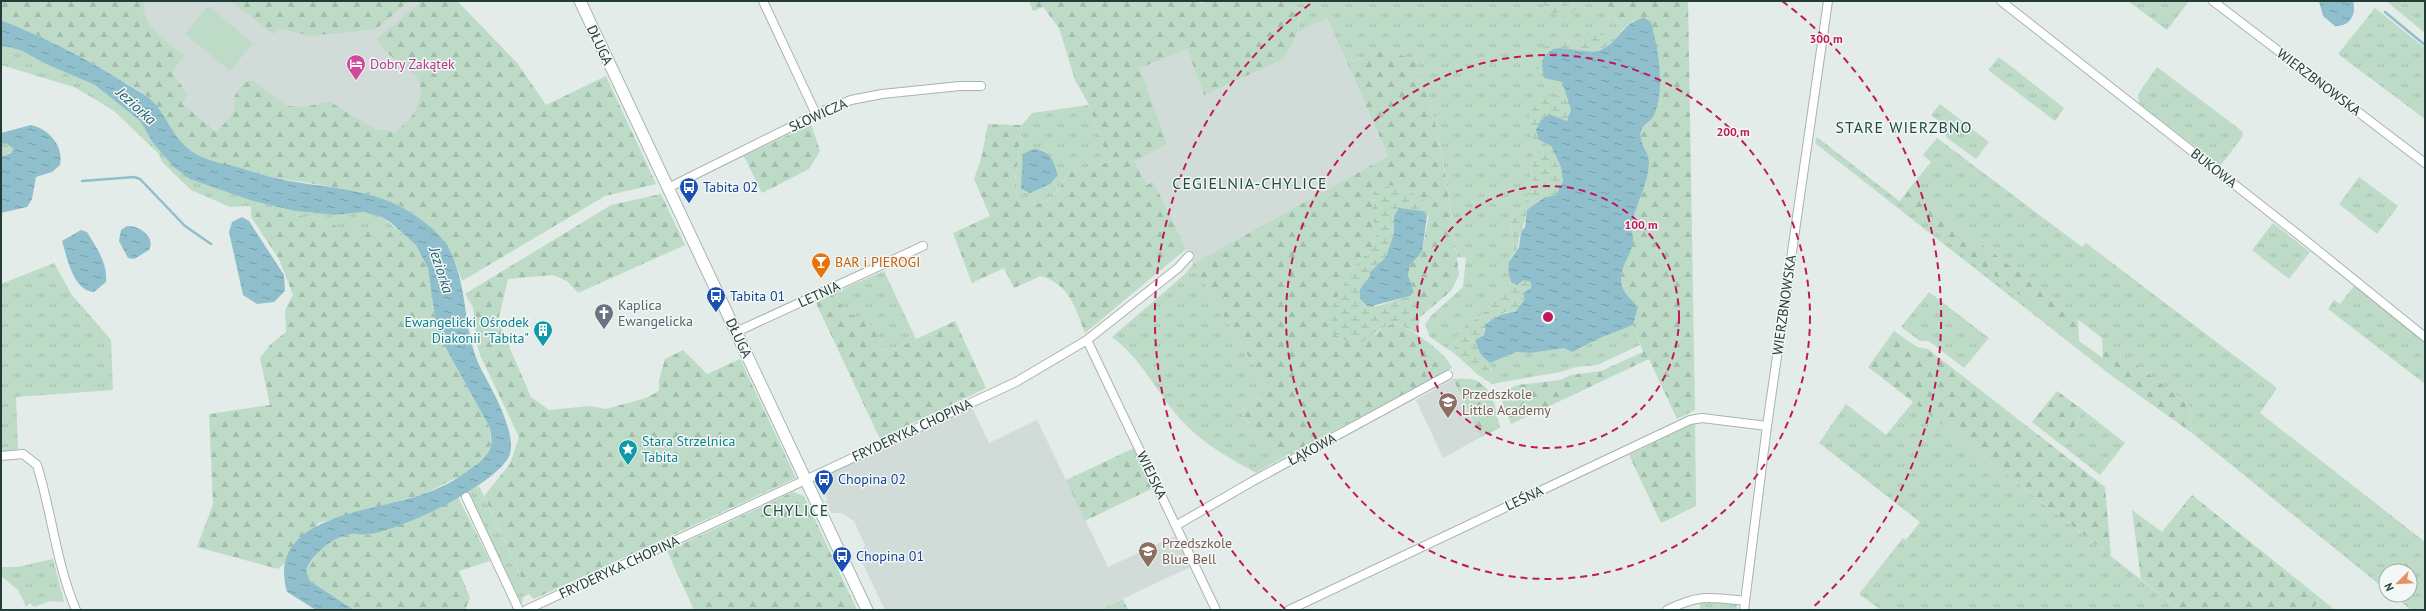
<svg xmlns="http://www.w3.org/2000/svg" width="2426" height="611" font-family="'PT Sans',sans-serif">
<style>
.built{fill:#d1dbd7}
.grass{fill:url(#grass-tufts)}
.forest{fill:url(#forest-firs)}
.wetland{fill:url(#wetland-marsh)}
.garden{fill:#bddbc7}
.water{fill:url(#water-ripples)}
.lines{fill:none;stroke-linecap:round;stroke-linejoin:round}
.stream{stroke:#8fbfcd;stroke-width:2.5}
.street-casing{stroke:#a6b4af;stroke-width:10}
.secondary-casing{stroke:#a2b7b1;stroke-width:13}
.street{stroke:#fff;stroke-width:8}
.secondary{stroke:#fff;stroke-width:11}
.ring{fill:none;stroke:#c2185b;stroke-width:2;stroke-dasharray:7 5}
.labels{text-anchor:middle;stroke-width:3;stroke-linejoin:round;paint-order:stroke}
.street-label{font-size:14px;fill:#243c37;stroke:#f3f8f6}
.hotel-label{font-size:14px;fill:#b23c85;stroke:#f3f8f6;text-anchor:start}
.transit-label{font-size:14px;fill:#164399;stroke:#f3f8f6;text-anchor:start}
.food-label{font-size:14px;fill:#c56008;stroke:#f3f8f6;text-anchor:start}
.worship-label{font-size:14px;fill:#5b616d;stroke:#f3f8f6;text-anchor:start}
.culture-label{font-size:14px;fill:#0d838f;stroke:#f3f8f6;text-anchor:end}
.education-label{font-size:14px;fill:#785e54;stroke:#f3f8f6;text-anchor:start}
.water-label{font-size:15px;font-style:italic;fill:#226073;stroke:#f3f8f6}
.quarter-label{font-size:16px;letter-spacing:1px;fill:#214c45;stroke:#f3f8f6}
.centre{fill:#c2185b;stroke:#f3f8f6;stroke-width:2}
.ring-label{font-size:12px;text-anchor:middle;font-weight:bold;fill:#c2185b;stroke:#f3f8f6;stroke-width:3;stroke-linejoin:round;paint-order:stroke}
</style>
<defs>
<pattern id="grass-tufts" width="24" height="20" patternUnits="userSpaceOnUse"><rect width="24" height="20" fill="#bddbc7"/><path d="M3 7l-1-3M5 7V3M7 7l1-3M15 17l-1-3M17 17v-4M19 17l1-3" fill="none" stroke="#a2bdac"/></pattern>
<pattern id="forest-firs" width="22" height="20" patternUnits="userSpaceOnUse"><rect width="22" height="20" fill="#bddbc7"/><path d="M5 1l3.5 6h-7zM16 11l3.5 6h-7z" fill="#a2bdac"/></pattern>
<pattern id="wetland-marsh" width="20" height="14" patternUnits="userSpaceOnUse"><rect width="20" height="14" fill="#bddbc7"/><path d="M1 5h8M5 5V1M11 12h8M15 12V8" fill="none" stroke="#a2bdac"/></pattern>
<pattern id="water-ripples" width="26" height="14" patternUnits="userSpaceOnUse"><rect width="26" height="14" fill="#8fbfcd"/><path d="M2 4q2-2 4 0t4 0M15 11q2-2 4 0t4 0" fill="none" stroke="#759ca7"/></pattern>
</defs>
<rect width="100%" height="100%" fill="#e3ece8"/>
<g class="built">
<polygon points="132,1 457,1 517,63 546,105 468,263 203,123 170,93"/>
<polygon points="1327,19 1388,156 1193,264 1153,181 1147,185 1135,160 1167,144 1140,68 1187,49 1204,95 1284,59 1298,32"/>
<polygon points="1453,379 1481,437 1443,458 1416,400"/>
<polygon points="972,407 989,443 1037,420 1108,567 1175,536 1190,567 1099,610 885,610 860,558 865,545 854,521 841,513 831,513 825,501 828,500 824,491 821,492 816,479"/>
</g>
<g class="grass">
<path d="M1286,1H1537L1553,13L1581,7V1H1604L1623,29L1615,39L1590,33L1576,41L1564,40L1544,78L1562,82L1568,101L1555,94L1528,126L1539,150C1529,164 1530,175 1534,191L1527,196L1525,206L1511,220L1514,253L1509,262L1508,271L1511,282L1480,316L1458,332L1454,353L1430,337L1425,325L1431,316L1463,287L1466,258L1457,257C1449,190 1440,124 1416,60L1385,50L1347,63L1327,19L1298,32L1300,14Z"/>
<polygon points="2128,1 2189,1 2167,30"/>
<polygon points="2386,1 2425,1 2425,33"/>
<polygon points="2375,8 2425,48 2425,119 2338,54"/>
<polygon points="1,45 22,51 46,64 95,85 140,121 153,143 253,201 295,211 335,215 364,212 382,217 407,237 375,227 355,235 312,216 305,217 246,206 230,207 191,190 163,163 158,153 114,111 98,101 74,87 1,65"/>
<polygon points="1999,57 2064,108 2055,121 1988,70"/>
<polygon points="2157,67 2242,131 2243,136 2220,166 2139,103 2138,94"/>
<polygon points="1940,104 1989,142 1976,159 1947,138 1940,122 1931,115"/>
<path d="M1089,105L1109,162L1070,172C1055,192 1048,212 1019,200L1014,190L1022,125L1032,113Z"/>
<polygon points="1817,137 2079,341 2117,368 2112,376 1815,143"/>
<polygon points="1937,138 2082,247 2086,243 2277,388 2260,413 2425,542 2425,610 2411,610 2393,595 2410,595 2410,571 2386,571 2386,590 2192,433 2190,406 1909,189 1931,162 1923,155"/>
<polygon points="1,143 10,145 13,151 1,157"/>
<polygon points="2359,177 2398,206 2377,234 2339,204"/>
<polygon points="2273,223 2310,252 2289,279 2252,250"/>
<polygon points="54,263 72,295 111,340 113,390 16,397 18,449 1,452 1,284"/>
<path d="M1193,264L1269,391L1240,411L1277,461L1256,473C1233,460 1209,447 1190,429C1160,401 1145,361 1112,337L1184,275Z"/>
<polygon points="884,271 916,339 886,353 876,331 860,318 846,313 834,293"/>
<polygon points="2355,285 2425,340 2425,384 2328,309 2334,300 2340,304"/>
<polygon points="1929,292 1989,338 1964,368 1929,341 1920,341 1901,327"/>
<polygon points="1633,325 1640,345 1597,365 1576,367 1560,372 1492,384 1490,363 1515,352 1531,353 1564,348 1579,349 1600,338"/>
<polygon points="1913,402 2180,610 1881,610 1859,594 1903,538 1906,540 1920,522 1819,443 1846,404 1886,435"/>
<polygon points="2083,410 2125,443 2100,475 2064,447"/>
<polygon points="479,486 529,594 523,597 522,604 468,492"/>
<polygon points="53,559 64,602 50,601 34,607 30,603 26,606 18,590 1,576 1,567 18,567"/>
<polygon points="2320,598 2335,610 2312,610"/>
<polygon points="1700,601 1737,605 1737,610 1700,610"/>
</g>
<g class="forest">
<path d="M1,1H145C138,25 168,42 184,56L172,72L187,94L182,104L214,130L218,131L234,112L235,95L244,83L252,80L287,106L303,107L330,102L375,129L395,132C406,124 414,116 418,104C428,76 409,71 391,56C385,52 381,44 377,39L422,1H457L517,63L546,105L606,76L656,184L605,196L462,281C435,191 355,192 278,178C264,176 250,171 237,168C224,164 210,162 199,156C173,143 168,115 148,97C140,90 129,85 120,80C82,56 43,37 1,20Z"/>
<polygon points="231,1 409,1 376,29 310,36 284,29 279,29 273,34"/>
<path d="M1029,1H1190L1203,3L1207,1H1286L1300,14L1298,32L1284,59L1204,95L1187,49L1140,68L1167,144L1135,161L1147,185L1153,181L1186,249L1085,333C1075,307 1070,285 1041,276L1014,288L1004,268L972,283L953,233L990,216L974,179L981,159L988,124L1022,125L1014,190L1019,200C1048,212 1056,192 1070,172L1109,162L1089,105L1075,80L1059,28L1043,7L1033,11Z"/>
<path d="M1604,1H1688L1695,410L1677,419L1649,359L1511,424L1499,393L1518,385L1560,380L1571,375L1601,371L1643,352L1633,325L1638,307C1633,302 1625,296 1623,290C1614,271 1636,253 1631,230L1646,150L1640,138L1641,129L1649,122L1660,74L1651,22L1634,20L1623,29Z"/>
<path d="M1385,50L1416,60C1442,129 1450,201 1459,275L1451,291L1420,317L1410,296L1414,292L1408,275L1410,265L1422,252L1429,214L1372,213L1376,237L1371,250L1352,268L1343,289L1374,335L1383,327L1396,323C1412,330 1445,351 1452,368L1277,461L1240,411L1269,391L1193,264L1388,156L1347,63Z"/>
<polygon points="811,124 820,151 809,169 762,193 744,156"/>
<polygon points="1909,189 2078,318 2079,341 1899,202"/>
<polygon points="661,194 685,245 578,293 567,281 553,275 508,279 498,321 531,397 549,410 590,406 606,409 646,398 659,391 659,380 665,359 683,350 707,374 740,359 796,478 534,599 529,594 484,496 510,464 519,437 481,357 477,345 473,307 465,294 611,205"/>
<polygon points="251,206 305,217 312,216 355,234 375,227 407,237 416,245 428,268 437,332 490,428 491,445 485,459 464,474 424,494 319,523 289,552 285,563 278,569 197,547 213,504 209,414 270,405 260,358 270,345 286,332 285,310 293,295 279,259 251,217"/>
<polygon points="834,293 846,313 868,321 876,331 886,353 955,321 986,388 880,439 816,303"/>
<polygon points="1894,331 1917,347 1928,349 2105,487 2111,556 1868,367"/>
<polygon points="2102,338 2190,406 2192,433 2112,376 2117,368 2103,358"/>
<path d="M1453,379C1459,379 1469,378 1475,380C1494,388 1496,411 1500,428L1481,437Z"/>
<polygon points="2057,391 2083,410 2064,447 2032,422"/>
<polygon points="1695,423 1696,506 1661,523 1629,455"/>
<polygon points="1134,448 1153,488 1085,521 1066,480"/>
<polygon points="793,492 804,496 857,610 694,610 667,551"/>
<polygon points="2192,495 2320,598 2312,610 2180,610 2141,579 2132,510 2162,532"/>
<polygon points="458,497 490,561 459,571 470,598 465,610 354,610 310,581 306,570 321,548 340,537 353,533 368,535 410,521"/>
<polygon points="1123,599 1128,610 1099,610"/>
</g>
<g class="wetland">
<polygon points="1537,1 1581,1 1581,7 1564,17 1553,13"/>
<path d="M1590,32L1615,39C1601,57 1574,52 1554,49L1542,66L1544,78L1539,74L1536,67L1538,54L1547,44L1564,40L1576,41Z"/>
<path d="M1555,94L1568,101L1571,110L1567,121L1561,120L1539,140L1551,146L1561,167L1563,181L1556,195L1545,197L1527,210C1526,219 1524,224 1521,232C1517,240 1521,245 1514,253L1511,220L1525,206L1527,196L1534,191C1530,175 1529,164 1539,150C1535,143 1530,135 1528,127C1524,111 1542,97 1555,94Z"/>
<path d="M1389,185C1407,189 1422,195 1430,212L1427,216L1423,211L1394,216V233L1386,257L1371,271L1370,276L1360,289L1375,307L1410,296C1416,307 1425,321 1415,332L1396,323L1383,327L1359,344L1348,342L1333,334L1327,318L1352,268L1371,250L1376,237L1372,213L1373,193Z"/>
<path d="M1524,280L1532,282C1531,294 1522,303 1515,312H1505L1484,329V335L1478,338L1481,355L1490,363L1492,384L1477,374L1454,353L1458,332L1480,316L1511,282L1517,285Z"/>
</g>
<polygon class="garden" points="208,6 253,43 230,71 185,34"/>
<g class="water">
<path d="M2319,1H2353C2357,15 2349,27 2335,26L2323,16Z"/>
<path d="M1644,18L1651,22C1658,52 1666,86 1654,115C1651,122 1642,125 1641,131C1638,142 1649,151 1649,163C1648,185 1636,203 1632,224C1630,231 1634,236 1633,242C1631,255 1621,266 1621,279C1621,292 1630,298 1638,307L1633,325L1600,338L1572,352L1564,348L1531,353L1516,352L1490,363L1481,355L1475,340L1484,335L1486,324C1496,317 1503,312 1515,312L1525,299L1523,293L1531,288V282L1524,280L1517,285L1511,282L1508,271L1509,262L1519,247L1521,232L1525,227L1527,210L1545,197L1556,195L1563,181L1561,167L1551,146L1539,140L1536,130L1541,120L1549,114L1567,121L1571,110L1562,82L1544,78L1542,66L1544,56C1547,54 1551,50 1554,49C1565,46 1587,55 1600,50C1619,43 1623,21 1644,18Z"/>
<path d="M1,20C43,37 82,56 120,80C129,86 140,91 149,98C169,115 172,143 200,156C211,162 225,164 237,167C250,171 263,175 275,178C332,191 381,185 428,225C435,231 443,239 448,247C469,285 462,330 481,369C491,388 522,440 507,460C486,489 405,528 370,534C364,536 357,533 351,534C331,538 315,552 306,570L310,581L354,610H316L287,592C265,514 376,512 423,494C439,489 456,480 469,470C479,463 487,458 491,446C492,441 491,433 490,428L437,332L428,268L416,245L390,222L382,217L364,212L335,215L295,211L253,201L190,179L174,167L153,143L140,121L95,85L46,64L22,51L1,45Z"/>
<path d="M31,125C49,129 64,146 60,165L52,172L36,177L32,199L27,207L1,213V157L11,153L13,149L8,144L1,143V133Z"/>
<path d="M1034,149C1051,152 1053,160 1058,175L1050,184L1030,193L1021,189L1023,154Z"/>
<polygon points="1399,208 1423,211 1427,216 1422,252 1410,265 1408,275 1414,292 1410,296 1368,307 1360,298 1360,289 1370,276 1370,272 1386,257 1394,233 1394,216"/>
<polygon points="242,217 249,221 284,275 285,291 274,302 257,304 243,295 229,232 232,222"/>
<path d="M127,226C139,225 156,237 149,250L134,259L128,258L119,241L121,230Z"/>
<path d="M81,230L87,232C96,247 108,263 106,282L94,292C73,291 67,257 62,241Z"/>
</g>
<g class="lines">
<g class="stream">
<polyline points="2385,12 2425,45"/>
<polyline points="82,181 134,177 140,179 185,226 211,244"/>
</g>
<defs>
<g id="street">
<polyline points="763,1 816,114"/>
<polyline points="2001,1 2305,240 2425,337"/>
<polyline points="2213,1 2425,163"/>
<polyline points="668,188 821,112 851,100 882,94 960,86 981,86"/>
<polyline points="736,332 923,246"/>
<polyline points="1087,340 1216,610"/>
<path d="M1,456L23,454L37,465C52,513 56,563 76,610"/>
<polyline points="466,497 519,610"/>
<polyline points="1177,525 1253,481 1448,375"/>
<polyline points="526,610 1016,382 1087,340 1178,268 1189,256"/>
<polyline points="1289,610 1690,420 1702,418 1767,426"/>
<path d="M1667,610C1700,594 1710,597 1745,601"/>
<polyline points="1744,610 1767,426 1828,1"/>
</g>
<polyline id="secondary" points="580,1 867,610"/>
</defs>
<use href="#street" class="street-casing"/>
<use href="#secondary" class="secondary-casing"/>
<use href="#street" class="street"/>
<use href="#secondary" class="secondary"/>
</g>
<g class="ring">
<circle cx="1548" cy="317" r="131"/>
<circle cx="1548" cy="317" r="262"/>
<path d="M1285 609A393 393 0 0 1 1314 1M1782 1A393 393 0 0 1 1811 609"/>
</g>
<defs>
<symbol id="hotel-pin" viewBox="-11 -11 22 30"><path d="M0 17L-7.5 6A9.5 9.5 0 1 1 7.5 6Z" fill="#d1479c" stroke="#f3f8f6"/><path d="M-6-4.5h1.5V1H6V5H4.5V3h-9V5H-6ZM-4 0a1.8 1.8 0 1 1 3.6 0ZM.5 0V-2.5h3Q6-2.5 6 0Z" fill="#fff"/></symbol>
<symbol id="bus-pin" viewBox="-11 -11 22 30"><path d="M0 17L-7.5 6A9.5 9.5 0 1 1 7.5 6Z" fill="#1a4fb4" stroke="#f3f8f6"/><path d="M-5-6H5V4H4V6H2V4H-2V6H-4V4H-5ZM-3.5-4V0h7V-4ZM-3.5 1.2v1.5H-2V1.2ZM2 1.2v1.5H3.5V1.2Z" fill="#fff"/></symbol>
<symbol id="bar-pin" viewBox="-11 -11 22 30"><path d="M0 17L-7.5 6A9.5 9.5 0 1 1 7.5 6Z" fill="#e8710a" stroke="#f3f8f6"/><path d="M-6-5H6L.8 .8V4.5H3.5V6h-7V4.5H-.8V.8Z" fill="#fff"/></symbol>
<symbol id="church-pin" viewBox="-11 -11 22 30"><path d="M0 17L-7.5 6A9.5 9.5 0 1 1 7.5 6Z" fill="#6b7280" stroke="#f3f8f6"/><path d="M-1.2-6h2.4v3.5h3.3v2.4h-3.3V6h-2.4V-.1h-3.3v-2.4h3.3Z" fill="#fff"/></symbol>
<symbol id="building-pin" viewBox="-11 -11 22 30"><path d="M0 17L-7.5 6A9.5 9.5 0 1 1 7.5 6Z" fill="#0f9aa8" stroke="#f3f8f6"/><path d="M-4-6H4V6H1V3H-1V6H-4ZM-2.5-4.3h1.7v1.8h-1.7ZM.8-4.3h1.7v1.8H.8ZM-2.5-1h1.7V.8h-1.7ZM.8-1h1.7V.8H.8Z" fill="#fff"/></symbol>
<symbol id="school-pin" viewBox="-11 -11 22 30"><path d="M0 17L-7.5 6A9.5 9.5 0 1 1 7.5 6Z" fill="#8d6e63" stroke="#f3f8f6"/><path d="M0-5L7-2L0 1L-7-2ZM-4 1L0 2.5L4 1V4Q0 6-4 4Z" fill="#fff"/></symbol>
<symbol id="sight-pin" viewBox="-11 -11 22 30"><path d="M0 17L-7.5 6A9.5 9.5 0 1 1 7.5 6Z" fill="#0f9aa8" stroke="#f3f8f6"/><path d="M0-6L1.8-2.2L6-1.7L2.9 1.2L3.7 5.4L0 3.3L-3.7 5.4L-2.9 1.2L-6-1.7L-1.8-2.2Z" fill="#fff"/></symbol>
</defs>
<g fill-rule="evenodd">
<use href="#hotel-pin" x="345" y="53" width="22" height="30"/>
<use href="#bus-pin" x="678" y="176" width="22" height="30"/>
<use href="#bar-pin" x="810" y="251" width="22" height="30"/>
<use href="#bus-pin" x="705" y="285" width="22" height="30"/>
<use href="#church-pin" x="593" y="302" width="22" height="30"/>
<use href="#building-pin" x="532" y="319" width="22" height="30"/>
<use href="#school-pin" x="1437" y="391" width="22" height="30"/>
<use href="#sight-pin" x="617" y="438" width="22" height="30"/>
<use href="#bus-pin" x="813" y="468" width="22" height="30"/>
<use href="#school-pin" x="1137" y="540" width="22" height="30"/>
<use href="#bus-pin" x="831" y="545" width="22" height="30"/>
</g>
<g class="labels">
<g class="street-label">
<text transform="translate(600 45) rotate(65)" y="5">DŁUGA</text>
<text transform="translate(2319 82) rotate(37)" y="5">WIERZBNOWSKA</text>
<text transform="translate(818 115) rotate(-24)" y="5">SŁOWICZA</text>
<text transform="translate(2214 168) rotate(38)" y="5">BUKOWA</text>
<text transform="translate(819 294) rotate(-25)" y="5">LETNIA</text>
<text transform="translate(1784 305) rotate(-82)" y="5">WIERZBNOWSKA</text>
<text transform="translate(739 338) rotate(65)" y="5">DŁUGA</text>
<text transform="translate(912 430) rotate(-25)" y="5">FRYDERYKA CHOPINA</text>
<text transform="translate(1312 449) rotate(-28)" y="5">ŁĄKOWA</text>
<text transform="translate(1152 475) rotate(64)" y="5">WIEJSKA</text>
<text transform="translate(1524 498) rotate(-25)" y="5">LEŚNA</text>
<text transform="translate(619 567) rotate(-25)" y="5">FRYDERYKA CHOPINA</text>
</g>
<g class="hotel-label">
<text x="370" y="69">Dobry Zakątek</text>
</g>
<g class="transit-label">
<text x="703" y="192">Tabita 02</text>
<text x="730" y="301">Tabita 01</text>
<text x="838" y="484">Chopina 02</text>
<text x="856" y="561">Chopina 01</text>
</g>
<g class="food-label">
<text x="835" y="267">BAR i PIEROGI</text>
</g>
<g class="worship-label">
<text x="618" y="310">Kaplica<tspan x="618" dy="16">Ewangelicka</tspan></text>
</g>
<g class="culture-label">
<text x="529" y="327">Ewangelicki Ośrodek<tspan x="529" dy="16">Diakonii "Tabita"</tspan></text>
<text x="642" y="446" text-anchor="start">Stara Strzelnica<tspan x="642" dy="16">Tabita</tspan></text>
</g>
<g class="education-label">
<text x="1462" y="399">Przedszkole<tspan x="1462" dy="16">Little Academy</tspan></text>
<text x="1162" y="548">Przedszkole<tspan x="1162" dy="16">Blue Bell</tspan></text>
</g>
<g class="water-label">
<text transform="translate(136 106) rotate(42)" y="5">Jeziorka</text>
<text transform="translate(441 270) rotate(72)" y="5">Jeziorka</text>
</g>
<g class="quarter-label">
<text x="1904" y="133">STARE WIERZBNO</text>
<text x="1250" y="189">CEGIELNIA-CHYLICE</text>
<text x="796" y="516">CHYLICE</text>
</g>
</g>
<circle cx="1548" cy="317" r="6" class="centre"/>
<g class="ring-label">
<text x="1826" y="43">300 m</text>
<text x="1733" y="136">200 m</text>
<text x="1641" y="229">100 m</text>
</g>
<rect width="2426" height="611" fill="none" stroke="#243c37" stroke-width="4"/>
<g transform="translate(2398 583) rotate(246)"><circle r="19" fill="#f3f8f6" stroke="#a0adaa"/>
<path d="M0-3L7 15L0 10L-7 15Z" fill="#e88e64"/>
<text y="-6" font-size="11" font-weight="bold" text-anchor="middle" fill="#243c37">N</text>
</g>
</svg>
